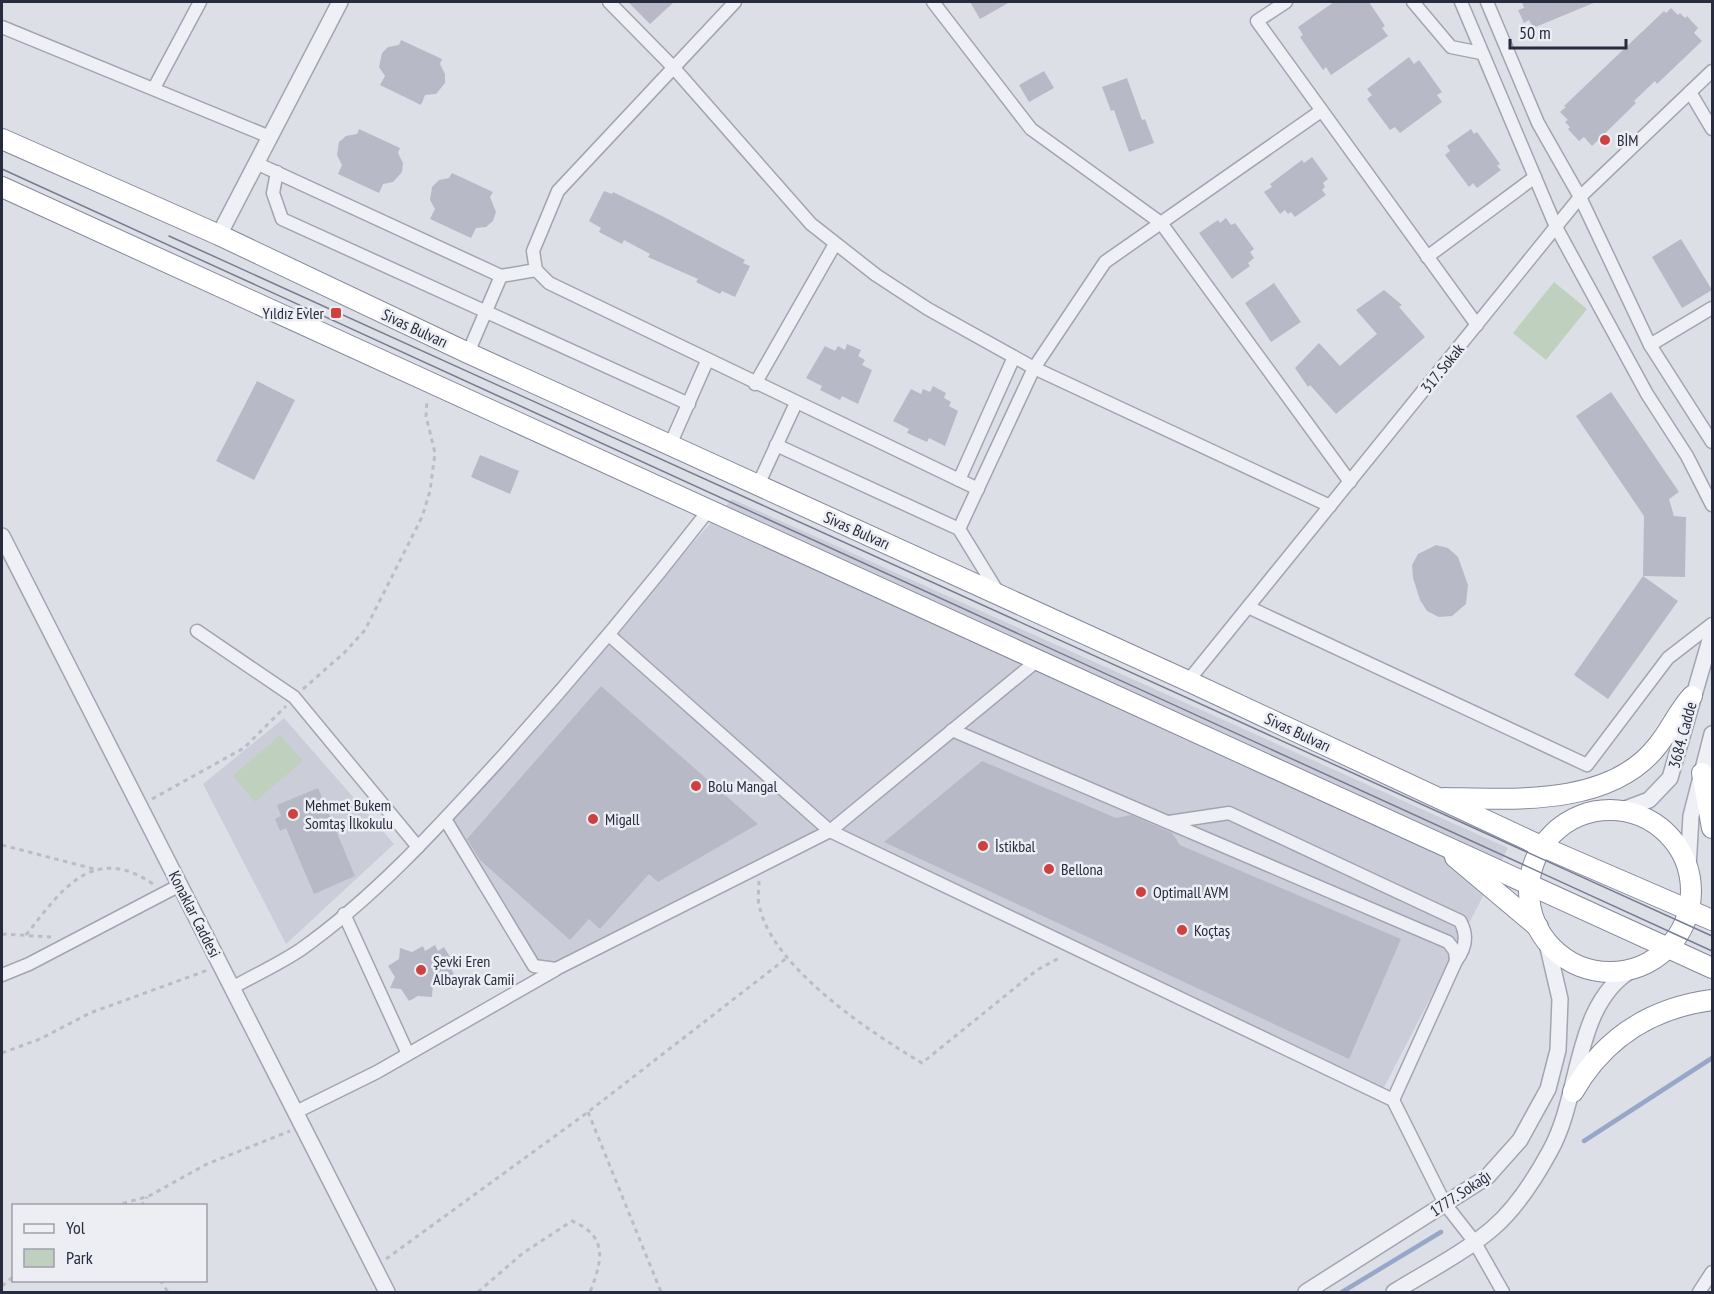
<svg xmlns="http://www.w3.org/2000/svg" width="1714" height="1294" font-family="'PT Sans Narrow',sans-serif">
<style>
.built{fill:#cbced9}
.green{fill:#c0d0be}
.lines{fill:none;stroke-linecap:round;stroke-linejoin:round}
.stream{stroke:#97a7c7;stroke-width:4.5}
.building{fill:#b7bac6}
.minor-casing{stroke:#a2a5b1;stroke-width:15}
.tertiary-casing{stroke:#a2a5b1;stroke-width:18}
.trunk-casing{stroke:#848a9d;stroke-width:22}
.path{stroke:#bbbdc5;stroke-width:3;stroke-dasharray:4.5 4.5;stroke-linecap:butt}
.minor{stroke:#eff0f5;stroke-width:12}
.tertiary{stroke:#eff0f5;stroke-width:15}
.trunk{stroke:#fff;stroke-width:20}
.tram{stroke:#767c90;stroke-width:1.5}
.poi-dot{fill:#cd4140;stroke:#eceef4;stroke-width:2}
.labels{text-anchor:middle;stroke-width:5;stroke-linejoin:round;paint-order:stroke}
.poi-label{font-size:16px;fill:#262b3d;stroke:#eceef4;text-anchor:start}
.street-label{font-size:16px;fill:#262b3d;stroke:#eceef4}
</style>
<rect width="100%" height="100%" fill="#dddfe7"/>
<g class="built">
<polygon points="732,499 1508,848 1380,1095 833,834 540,976 447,819"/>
<polygon points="284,718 394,844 286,944 203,784"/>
</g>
<g class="green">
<polygon points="1554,282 1587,309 1546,360 1513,333"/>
<polygon points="280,735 303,761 255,802 233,776"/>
</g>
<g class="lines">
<g class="stream">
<polyline points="1584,1141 1712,1058"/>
<polyline points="1342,1292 1441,1232"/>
</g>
</g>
<g class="building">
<polygon points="628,2 674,2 650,24"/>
<polygon points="970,2 1010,2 980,19"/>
<polygon points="1334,2 1369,2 1385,26 1382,28 1388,36 1331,75 1326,67 1323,70 1309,50 1300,37 1303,35 1298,27"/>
<polygon points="1522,2 1596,2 1533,28 1529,20 1524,23 1518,10 1524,8"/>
<polygon points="1671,8 1678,15 1680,13 1685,18 1687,16 1698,28 1694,33 1702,41 1657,84 1655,81 1634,101 1636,103 1592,146 1584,137 1579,141 1568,129 1570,127 1565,122 1568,120 1560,112 1566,107 1564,106 1664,11 1666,13"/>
<polygon points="401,40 442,59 440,64 445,74 445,83 436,94 425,95 421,105 380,85 385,76 379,67 382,53 388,47 399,45"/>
<polygon points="1409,57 1414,64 1419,60 1427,71 1442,92 1437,95 1442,102 1400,133 1395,127 1390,130 1367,99 1372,95 1367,89"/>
<polygon points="1044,71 1054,88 1029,102 1019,85"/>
<polygon points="1127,78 1142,120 1145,119 1154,143 1129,152 1114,110 1111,111 1102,87"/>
<polygon points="359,129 400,148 398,153 403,163 402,172 393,182 383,184 379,193 338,174 342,165 337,155 339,142 346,136 357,134"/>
<polygon points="1471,129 1474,134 1477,132 1500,164 1497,166 1501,170 1477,188 1473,183 1469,187 1445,155 1450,151 1447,146"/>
<polygon points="1312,157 1328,179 1323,183 1325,187 1322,190 1326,195 1295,217 1291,212 1288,214 1285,210 1280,214 1264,192 1272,187 1270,184 1302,160 1304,163"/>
<polygon points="452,173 493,192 490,197 496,212 493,221 486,227 476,228 471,238 430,219 435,209 430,200 432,187 439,180 449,178"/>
<polygon points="604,191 612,194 613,192 660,215 745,260 743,263 750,266 735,297 722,291 720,294 696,282 698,279 648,257 650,254 624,240 622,244 599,232 601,228 589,221"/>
<polygon points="1226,218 1231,225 1235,223 1254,249 1250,252 1254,258 1248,263 1250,266 1232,279 1199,233 1218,220 1220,223"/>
<polygon points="1681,239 1712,290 1682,308 1652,257"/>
<polygon points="1274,283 1301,322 1271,342 1245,303"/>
<polygon points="1384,290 1402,305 1399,307 1425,337 1336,414 1310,385 1308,387 1295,368 1319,343 1340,366 1358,350 1377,334 1356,310"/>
<polygon points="847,344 861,350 858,356 865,360 862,365 872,370 858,404 842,396 840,400 820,390 822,386 806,378 825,346 835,351 838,346 845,350"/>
<polygon points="257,381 295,400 254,480 216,461"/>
<polygon points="933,386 946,393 944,398 951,402 949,406 958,411 945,446 929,438 927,442 907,433 909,429 893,421 911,389 921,394 923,389 930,392"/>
<polygon points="1611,392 1679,492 1669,499 1674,516 1686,517 1685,577 1643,576 1644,516 1576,416"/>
<polygon points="480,455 519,471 510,494 471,477"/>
<polygon points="1436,545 1448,548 1458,557 1468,585 1466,604 1452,616 1439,617 1427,611 1420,600 1413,578 1412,565 1418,554"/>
<polygon points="1643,576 1678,601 1608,699 1574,675"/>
<polygon points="601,686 758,824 658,882 649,874 600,929 589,919 570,940 480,860 467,839"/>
<polygon points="982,761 1116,818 1131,815 1172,833 1180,845 1401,939 1349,1059 884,842"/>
<polygon points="318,788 355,876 314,894 286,828 280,831 275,819 281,816 277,805"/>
<polygon points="435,945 438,951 444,947 452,960 448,963 454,974 433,985 432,997 418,996 409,1001 401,989 390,988 395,977 388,966 399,959 400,948 412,952 423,946 425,951"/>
</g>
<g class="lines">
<defs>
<g id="minor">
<polyline points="609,2 673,67 811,224 876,275 928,309 1034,368 1330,506"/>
<polyline points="735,2 558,191 533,251 536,270 549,283 978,489"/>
<polyline points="933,2 1031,129 1161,223 1350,482"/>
<polyline points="1286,2 1257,21 1477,325"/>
<polyline points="1413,2 1451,47 1481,53"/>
<polyline points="1461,2 1556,227 1647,394 1687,456 1712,505"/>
<polyline points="1487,2 1538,123 1580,197 1650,345 1712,442"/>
<polyline points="2,27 270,137"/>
<polyline points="154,88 200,2"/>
<polyline points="1690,92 1712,129"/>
<polyline points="256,163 501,276 536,270"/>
<polyline points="277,172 273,193 282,219 689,404"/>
<polyline points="1427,257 1535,177"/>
<polyline points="1650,345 1712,308"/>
<polyline points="468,353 501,276"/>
<polyline points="755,384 835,244"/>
<polyline points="670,445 707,361"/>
<polyline points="776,445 959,529 999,594"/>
<polyline points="959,480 1014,357"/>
<polyline points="758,485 796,403"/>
<polyline points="959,529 1034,368 1105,262 1321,111"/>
<polyline points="1248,607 1587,765 1668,658 1712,624"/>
<polyline points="197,631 294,697 418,847"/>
<polyline points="609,635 830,831 1393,1100 1445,1204 1474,1241 1503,1292"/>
<polyline points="1188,681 1580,197 1712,71"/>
<polyline points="952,730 1448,942 1455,951 1456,961 1393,1100"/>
<polyline points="445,819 534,966 556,969 830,831 1039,659"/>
<path d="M1169,822L1229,813L1460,921C1468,935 1466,948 1456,961"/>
<polyline points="344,914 408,1054"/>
<polyline points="2,975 29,964 180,885"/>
<path d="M232,988C255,975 279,964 300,950C375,897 439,826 501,758C573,678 642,596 708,511"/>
<polyline points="296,1112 377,1072 555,970"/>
<polyline points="1699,1292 1712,1272"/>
</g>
<g id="tertiary">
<polyline points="219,235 340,2"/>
<polyline points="2,536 387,1292"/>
<polyline points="1620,811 1649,800 1670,778 1712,633"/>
<polyline points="1688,868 1691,816 1712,734"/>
<polyline points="1306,1292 1487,1177 1520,1140 1548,1089 1558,1050 1560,999 1546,939"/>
<path d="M1394,1292C1426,1272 1464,1253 1493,1228C1516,1208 1536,1177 1550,1151C1582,1094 1573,1004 1633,969"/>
</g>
<g id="trunk">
<polyline points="2,139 219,235 468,353 1188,681 1543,847 1712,920"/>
<polyline points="2,187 1712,968"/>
<polyline points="1702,773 1712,828"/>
<path d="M1444,798C1512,799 1611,807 1658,745C1671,729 1678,711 1692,696"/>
<circle cx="1610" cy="891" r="81"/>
<polyline points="1455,857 1538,927"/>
<path d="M1573,1092C1604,1038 1651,1008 1712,1000"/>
</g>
</defs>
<use href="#minor" class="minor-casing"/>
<use href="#tertiary" class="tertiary-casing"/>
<use href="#trunk" class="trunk-casing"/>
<g class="path">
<polyline points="303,689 345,652 365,630 422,517 430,491 435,453 426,416 427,399"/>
<polyline points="152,799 244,748 286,706"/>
<polyline points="2,845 98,870"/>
<path d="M759,881C759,889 757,901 760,909C775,969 871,1033 922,1063L1037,970L1061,957"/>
<polyline points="2,934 51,937"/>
<path d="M26,935C60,892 92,842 153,884"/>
<polyline points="2,1053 40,1039 90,1013 208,970"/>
<polyline points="588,1112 661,1292"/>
<polyline points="114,1206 149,1196 207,1164 290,1131"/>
<polyline points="141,1206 147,1197"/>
<polyline points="386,1259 588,1112 788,957"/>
<polyline points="160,1280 168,1292"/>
<polyline points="2,1286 14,1276"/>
<path d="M478,1292L523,1253L572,1221C609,1236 602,1262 590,1292"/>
</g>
<use href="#minor" class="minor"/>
<use href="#tertiary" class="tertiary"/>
<use href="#trunk" class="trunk"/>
<g class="tram">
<polyline points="2,169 1712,951"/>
<polyline points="169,236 1712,936"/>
</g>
</g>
<g class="poi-dot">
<circle cx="1605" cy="140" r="6"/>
<rect x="330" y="307" width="12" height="12" rx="3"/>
<circle cx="696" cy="786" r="6"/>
<circle cx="293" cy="814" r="6"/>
<circle cx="593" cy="819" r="6"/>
<circle cx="983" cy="846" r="6"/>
<circle cx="1049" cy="869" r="6"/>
<circle cx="1141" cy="892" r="6"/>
<circle cx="1182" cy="930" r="6"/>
<circle cx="421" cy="970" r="6"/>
</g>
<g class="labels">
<g class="poi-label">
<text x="1617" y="146">BİM</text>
<text x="324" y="319" text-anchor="end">Yıldız Evler</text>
<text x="708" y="792">Bolu Mangal</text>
<text x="305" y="811">Mehmet Bukem<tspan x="305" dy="18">Somtaş İlkokulu</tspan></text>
<text x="605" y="825">Migall</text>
<text x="995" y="852">İstikbal</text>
<text x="1061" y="875">Bellona</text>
<text x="1153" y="898">Optimall AVM</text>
<text x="1194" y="936">Koçtaş</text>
<text x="433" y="967">Şevki Eren<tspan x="433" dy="18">Albayrak Camii</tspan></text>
</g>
<g class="street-label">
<text transform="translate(415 328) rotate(25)" y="6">Sivas Bulvarı</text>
<text transform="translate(1442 368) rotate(-51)" y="6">317. Sokak</text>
<text transform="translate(857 530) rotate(24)" y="6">Sivas Bulvarı</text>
<text transform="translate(1298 732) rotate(25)" y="6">Sivas Bulvarı</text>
<text transform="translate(1682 735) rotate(-75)" y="6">3684. Cadde</text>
<text transform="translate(195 914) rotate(63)" y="6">Konaklar Caddesi</text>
<text transform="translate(1460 1193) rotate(-34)" y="6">1777. Sokağı</text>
</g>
</g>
<rect width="1714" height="1294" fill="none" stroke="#262b3d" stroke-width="6"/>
<rect x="12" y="1204" width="195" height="78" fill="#eceef4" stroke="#9da0ab" stroke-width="1.5"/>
<rect x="24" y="1224" width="30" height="9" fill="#eff0f5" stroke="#9da0ab" stroke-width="1.5"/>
<text x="66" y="1234" font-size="18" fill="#262b3d">Yol</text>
<rect x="24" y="1249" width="30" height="18" fill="#c0d0be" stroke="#9da0ab" stroke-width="1.5"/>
<text x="66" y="1264" font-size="18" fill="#262b3d">Park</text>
<path d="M1510 39v9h116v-9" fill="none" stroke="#262b3d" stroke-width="3"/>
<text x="1519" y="39" font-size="18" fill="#262b3d" stroke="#eceef4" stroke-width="4.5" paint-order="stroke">50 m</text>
</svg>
